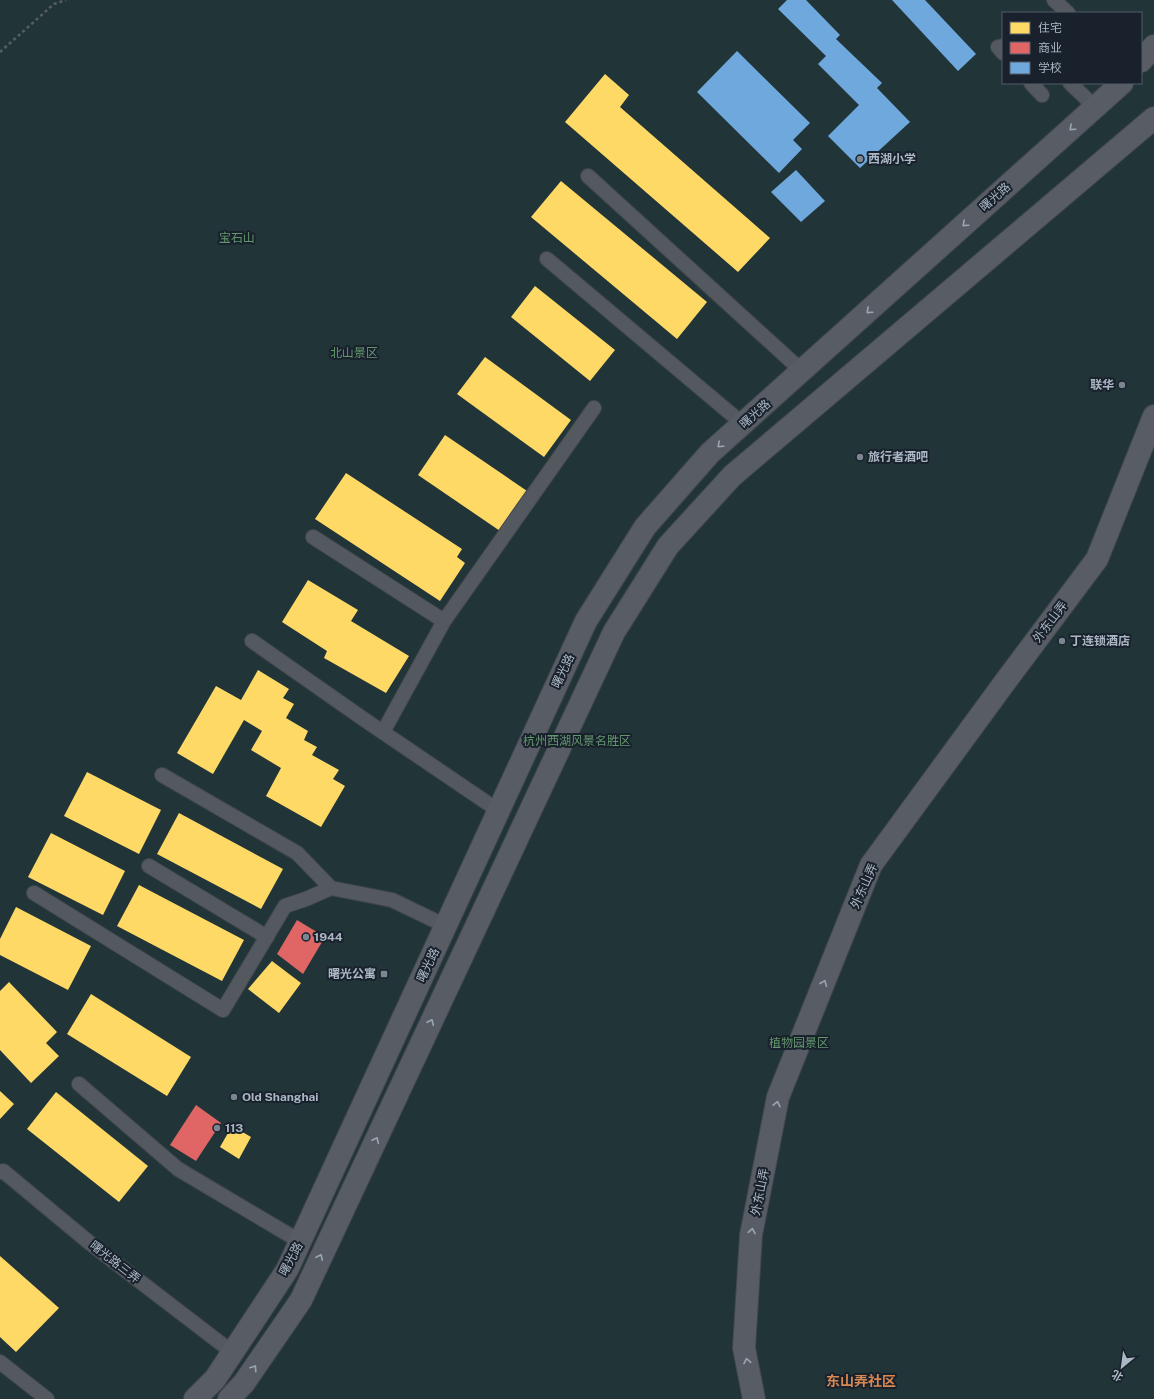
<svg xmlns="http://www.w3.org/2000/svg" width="1154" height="1399" font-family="'Public Sans','Noto Sans SC',sans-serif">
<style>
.green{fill:#213538;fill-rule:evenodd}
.homes{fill:#ffd966}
.shops{fill:#e06666}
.schools{fill:#6fa8dc}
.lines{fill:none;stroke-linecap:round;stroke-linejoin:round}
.lane-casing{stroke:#40464b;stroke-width:16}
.secondary-casing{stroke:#40464b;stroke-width:24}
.path{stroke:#565e64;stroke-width:2.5;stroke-dasharray:3 3;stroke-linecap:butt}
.lane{stroke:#545960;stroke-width:14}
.secondary{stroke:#585d65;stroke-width:22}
.oneway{stroke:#9ba5b2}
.poi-dot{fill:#7c8692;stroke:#18212c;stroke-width:1.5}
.labels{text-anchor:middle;stroke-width:4;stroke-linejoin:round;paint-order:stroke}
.poi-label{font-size:12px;font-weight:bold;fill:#acb7c5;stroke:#18212c;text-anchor:start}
.street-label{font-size:12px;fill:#acb7c5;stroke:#18212c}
.park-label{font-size:12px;fill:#63966d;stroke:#18212c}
.quarter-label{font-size:14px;font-weight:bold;fill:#d88853;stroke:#18212c}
</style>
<rect width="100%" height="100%" fill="#242b32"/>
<path class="green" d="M0,0H1154V1399H0ZM1003,13H1141V83H1003Z"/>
<g class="homes">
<polygon points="605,74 629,95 620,107 770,238 738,272 565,122"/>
<polygon points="561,181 707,302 677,339 531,217"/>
<polygon points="535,286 615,350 590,381 511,317"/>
<polygon points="485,357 571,420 544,457 457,394"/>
<polygon points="445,435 530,493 503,533 418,475"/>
<polygon points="346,473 462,549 457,557 465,563 440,601 315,519"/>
<polygon points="308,580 358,610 351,621 409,656 386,693 324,658 327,651 282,622"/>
<polygon points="258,670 289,689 283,698 294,704 286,718 308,731 304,740 317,747 312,755 339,770 333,779 345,786 321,827 266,796 281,768 251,750 262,731 244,720 213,774 177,753 216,686 241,700"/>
<polygon points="87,772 161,810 139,854 64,816"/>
<polygon points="179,813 283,869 261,909 157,854"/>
<polygon points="51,833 125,871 103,915 28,877"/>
<polygon points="139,885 244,940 222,981 117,926"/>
<polygon points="16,907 91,946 68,990 0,955 0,939"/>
<polygon points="272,961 301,983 279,1013 248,989"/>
<polygon points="9,982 57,1032 46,1043 59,1056 31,1083 0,1050 0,991"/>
<polygon points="91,994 191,1057 167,1096 67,1034"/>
<polygon points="0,1091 14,1104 0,1119"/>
<polygon points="56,1092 148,1166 119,1202 27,1129"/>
<polygon points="232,1126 251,1137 239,1159 220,1147"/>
<polygon points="0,1256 59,1308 16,1352 0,1337"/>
</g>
<g class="shops">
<polygon points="297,920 325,937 303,974 277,954"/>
<polygon points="196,1105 221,1123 196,1161 170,1145"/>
</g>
<g class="schools">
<polygon points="787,0 806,0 840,35 836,39 882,83 877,88 910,122 860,168 828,136 859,105 818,64 826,56 778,9"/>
<polygon points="892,0 925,0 976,54 958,71"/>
<polygon points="737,51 810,123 793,140 802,149 779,173 697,92"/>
<polygon points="796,170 825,201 801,222 771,192"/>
</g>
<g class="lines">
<defs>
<g id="lane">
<polyline points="1054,0 1068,13"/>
<polyline points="1003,46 998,47 1003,53"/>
<polyline points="1031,83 1042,95"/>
<polyline points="1070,83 1095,107"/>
<polyline points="588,176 802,371"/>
<polyline points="547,259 743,424"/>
<polyline points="313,537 444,621 383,732"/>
<polyline points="444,621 594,408"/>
<polyline points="252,641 362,718 499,811"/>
<polyline points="162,775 297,853 331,888 392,900 446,926"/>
<polyline points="149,866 267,937"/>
<polyline points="34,893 223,1010 285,906 306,899 331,888"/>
<polyline points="79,1084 178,1169 301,1242"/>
<polyline points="0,1172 3,1171 91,1244 232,1352"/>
<polyline points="0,1362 47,1399"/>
</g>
<g id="secondary">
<polyline points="1141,61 1154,46"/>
<polyline points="195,1399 215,1379 287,1270 586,621 645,527 710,453 1122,83"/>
<polyline points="229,1399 244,1383 301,1300 614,632 668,546 732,476 1154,118"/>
<polyline points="754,1399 744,1348 751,1235 778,1097 871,865 1005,682 1097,559 1154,416"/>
</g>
</defs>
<use href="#lane" class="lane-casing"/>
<use href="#secondary" class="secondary-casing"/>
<polyline class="path" points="0,52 54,4 66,0"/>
<use href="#lane" class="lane"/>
<use href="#secondary" class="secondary"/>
</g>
<defs><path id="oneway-chevron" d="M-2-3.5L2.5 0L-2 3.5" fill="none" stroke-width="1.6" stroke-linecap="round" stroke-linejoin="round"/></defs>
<g class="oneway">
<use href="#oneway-chevron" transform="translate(1072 128) rotate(138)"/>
<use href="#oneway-chevron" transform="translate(965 224) rotate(138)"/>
<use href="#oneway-chevron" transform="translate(869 311) rotate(138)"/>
<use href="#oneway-chevron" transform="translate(720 445) rotate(138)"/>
<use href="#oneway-chevron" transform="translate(824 983) rotate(-68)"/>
<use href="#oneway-chevron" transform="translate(431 1022) rotate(-65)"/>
<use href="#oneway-chevron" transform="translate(777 1104) rotate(-78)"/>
<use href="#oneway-chevron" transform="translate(376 1140) rotate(-65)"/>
<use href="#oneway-chevron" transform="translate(752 1231) rotate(-80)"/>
<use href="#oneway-chevron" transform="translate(320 1257) rotate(-65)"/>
<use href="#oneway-chevron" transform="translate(747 1361) rotate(-101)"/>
<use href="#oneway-chevron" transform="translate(254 1368) rotate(-56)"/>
</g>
<g class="poi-dot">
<circle cx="860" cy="159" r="4"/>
<circle cx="1122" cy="385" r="4"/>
<circle cx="860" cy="457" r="4"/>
<circle cx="1062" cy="641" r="4"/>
<circle cx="306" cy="937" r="4"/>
<rect x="380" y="970" width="8" height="8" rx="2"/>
<circle cx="234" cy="1097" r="4"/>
<circle cx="217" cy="1128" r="4"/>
</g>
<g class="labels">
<g class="poi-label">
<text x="868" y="163">西湖小学</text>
<text x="1114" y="389" text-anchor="end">联华</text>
<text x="868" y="461">旅行者酒吧</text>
<text x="1070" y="645">丁连锁酒店</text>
<text x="314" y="941">1944</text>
<text x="376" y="978" text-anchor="end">曙光公寓</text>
<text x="242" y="1101">Old Shanghai</text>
<text x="225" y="1132">113</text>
</g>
<g class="street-label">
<text transform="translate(995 197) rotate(-42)" y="4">曙光路</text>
<text transform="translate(755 414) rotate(-42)" y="4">曙光路</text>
<text transform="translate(1050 622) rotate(-53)" y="4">外东山弄</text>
<text transform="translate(563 671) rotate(-65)" y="4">曙光路</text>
<text transform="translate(864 886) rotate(-66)" y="4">外东山弄</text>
<text transform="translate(428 965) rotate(-65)" y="4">曙光路</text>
<text transform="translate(760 1192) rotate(-79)" y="4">外东山弄</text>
<text transform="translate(291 1259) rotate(-62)" y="4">曙光路</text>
<text transform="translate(115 1262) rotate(38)" y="4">曙光路三弄</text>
</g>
<g class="park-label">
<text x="237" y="242">宝石山</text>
<text x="354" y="357">北山景区</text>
<text x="577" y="745">杭州西湖风景名胜区</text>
<text x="799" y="1047">植物园景区</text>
</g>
<g class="quarter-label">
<text x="861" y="1386">东山弄社区</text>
</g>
</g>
<rect x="1002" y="12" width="140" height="72" fill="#18212c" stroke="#535d69"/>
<rect x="1010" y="22" width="20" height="12" fill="#ffd966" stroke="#535d69"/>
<text x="1038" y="32" font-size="12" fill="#acb7c5">住宅</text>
<rect x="1010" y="42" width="20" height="12" fill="#e06666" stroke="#535d69"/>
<text x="1038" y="52" font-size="12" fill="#acb7c5">商业</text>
<rect x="1010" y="62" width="20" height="12" fill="#6fa8dc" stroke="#535d69"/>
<text x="1038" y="72" font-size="12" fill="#acb7c5">学校</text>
<g transform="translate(1122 1367) rotate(209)" stroke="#18212c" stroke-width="3" paint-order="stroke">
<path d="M0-3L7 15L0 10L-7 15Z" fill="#acb7c5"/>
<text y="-6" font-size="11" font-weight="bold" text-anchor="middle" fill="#acb7c5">北</text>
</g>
</svg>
